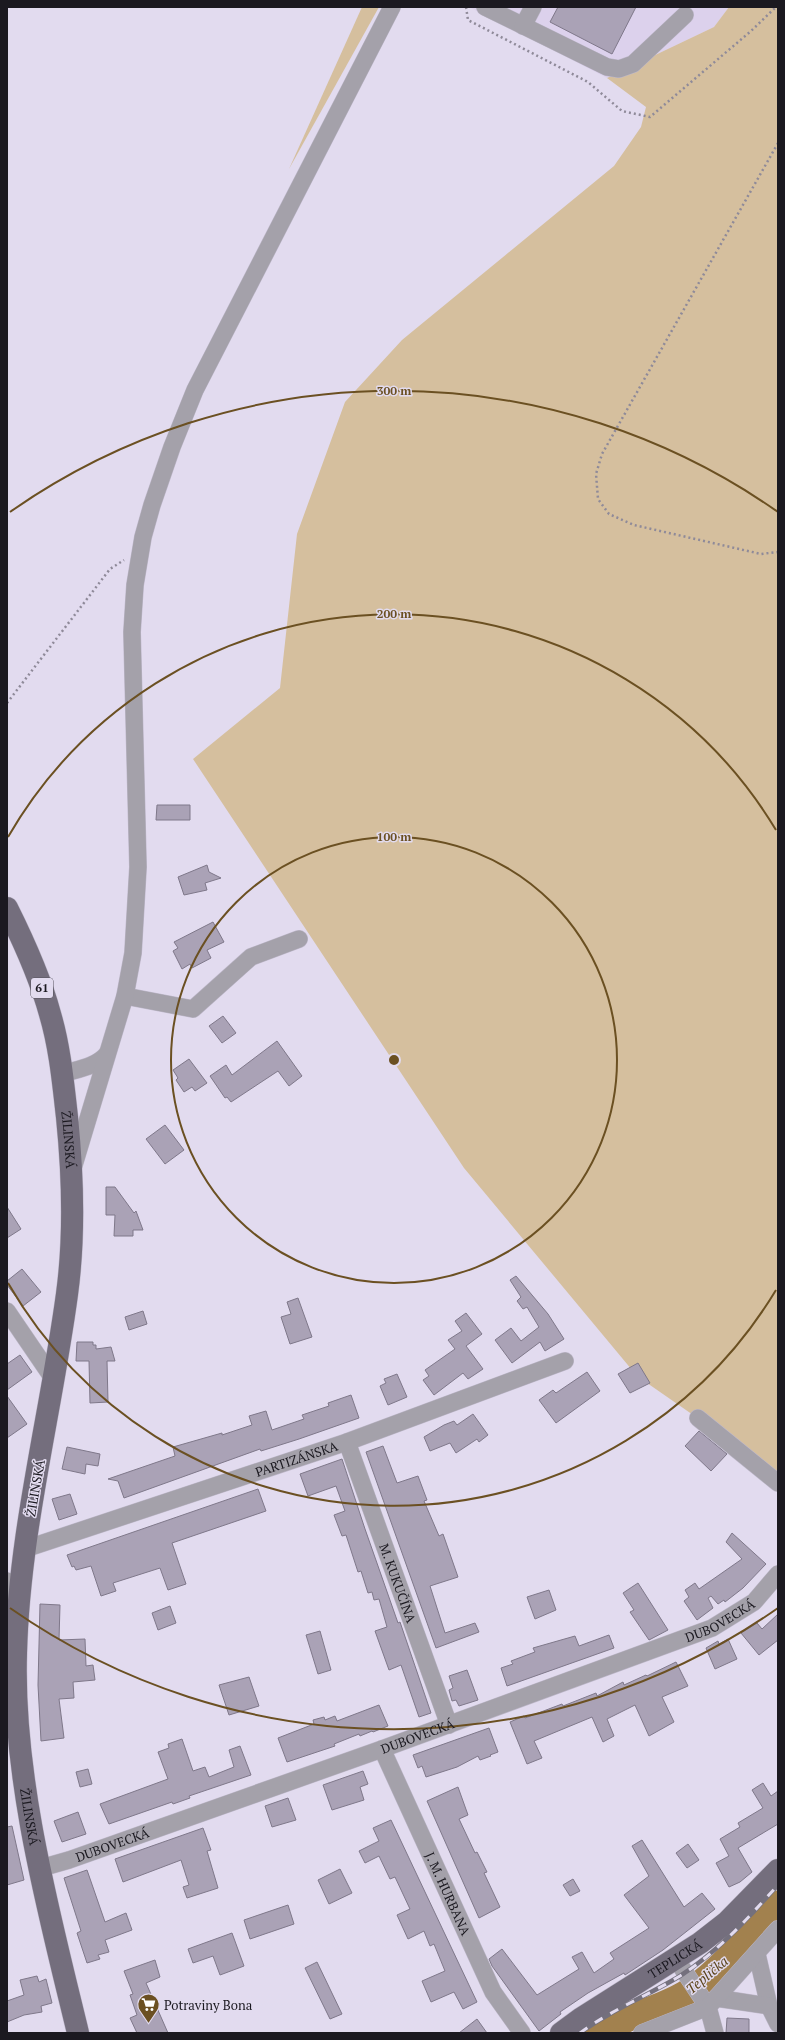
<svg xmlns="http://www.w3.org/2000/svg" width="785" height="2040" font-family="'PT Serif',serif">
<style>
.built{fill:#dcd1ec}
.green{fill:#d5bf9e}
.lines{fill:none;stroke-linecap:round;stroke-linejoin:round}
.river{stroke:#a2814e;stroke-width:27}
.building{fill:#aaa2b6;stroke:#7f788a}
.minor-casing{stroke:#beb8ca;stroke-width:18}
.major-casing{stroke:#beb8ca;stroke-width:23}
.path{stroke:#8f8a99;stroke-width:2.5;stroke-dasharray:2 3;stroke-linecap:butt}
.minor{stroke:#a4a1aa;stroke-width:17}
.major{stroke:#746e7d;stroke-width:22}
.rail-casing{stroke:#74707d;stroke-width:4.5}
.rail{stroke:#e2dbef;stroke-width:3;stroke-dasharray:9;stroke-linecap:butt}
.ring{fill:none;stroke:#6b5022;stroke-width:2}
.labels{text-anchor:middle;stroke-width:3;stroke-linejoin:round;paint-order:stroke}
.shield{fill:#e2dbef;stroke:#57535e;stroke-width:1}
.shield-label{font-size:12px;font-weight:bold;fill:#1b1920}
.street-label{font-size:13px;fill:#1b1920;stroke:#e2dbef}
.poi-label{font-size:13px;fill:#1b1920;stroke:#e2dbef;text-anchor:start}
.water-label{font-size:14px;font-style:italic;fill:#5c441b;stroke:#e2dbef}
.centre{fill:#6b5022;stroke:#e2dbef;stroke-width:2}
.ring-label{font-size:12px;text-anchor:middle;font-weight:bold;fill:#6b5022;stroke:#e2dbef;stroke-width:3;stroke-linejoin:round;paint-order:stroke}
</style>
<rect width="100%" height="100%" fill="#e2dbef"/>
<polygon class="built" points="469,7 729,7 714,27 607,78"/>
<g class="green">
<polygon points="362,7 379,7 289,169"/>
<polygon points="729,7 778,7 778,1474 637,1376 464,1168 193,759 280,688 297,534 345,402 402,340 614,166 641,127 646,107 607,78 714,27"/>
</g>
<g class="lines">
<path class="river" d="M598,2033C625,2016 658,2010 685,1994C718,1975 751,1932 778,1904"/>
</g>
<g class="building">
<polygon points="558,7 636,7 612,54 550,22"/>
<polygon points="157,805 190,805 190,820 156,820"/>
<polygon points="207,865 209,872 221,878 205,883 207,890 184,895 178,877"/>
<polygon points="213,922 224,942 207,950 211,958 192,968 190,964 182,969 173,951 178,948 174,942"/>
<polygon points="223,1016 236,1033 222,1043 209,1026"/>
<polygon points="277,1041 302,1076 289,1086 278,1071 231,1102 227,1097 225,1098 210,1076 226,1065 232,1075"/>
<polygon points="189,1059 207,1083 195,1091 192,1087 184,1092 176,1080 178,1078 173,1070"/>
<polygon points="165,1125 184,1150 165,1164 146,1139"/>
<polygon points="106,1187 115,1187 134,1213 136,1211 143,1230 133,1230 133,1236 114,1236 115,1215 106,1215"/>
<polygon points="7,1207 21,1229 7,1238"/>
<polygon points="22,1269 41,1292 23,1306 7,1285 7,1281"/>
<polygon points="516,1276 548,1314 564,1339 545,1351 540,1342 512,1363 495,1340 511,1328 521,1341 539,1327 527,1307 523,1309 517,1301 521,1297 510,1280"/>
<polygon points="298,1298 312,1337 290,1344 281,1317 291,1314 287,1302"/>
<polygon points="143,1311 147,1324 129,1330 125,1317"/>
<polygon points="466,1313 482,1334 466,1346 483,1369 468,1379 463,1373 434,1395 423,1380 429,1376 425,1370 455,1349 448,1340 462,1331 455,1321"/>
<polygon points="77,1342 93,1342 93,1345 96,1345 96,1349 111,1347 115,1361 107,1361 108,1402 90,1403 89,1361 76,1361"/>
<polygon points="20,1355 32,1372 7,1390 7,1364"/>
<polygon points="638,1363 650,1383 630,1393 618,1374"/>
<polygon points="587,1372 600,1391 556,1423 539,1400 553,1390 556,1393"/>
<polygon points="397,1374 407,1397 388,1405 380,1386 386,1383 384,1379"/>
<polygon points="351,1395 359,1418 299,1439 261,1451 260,1449 124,1498 118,1481 108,1479 175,1456 173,1447 222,1433 222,1435 252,1425 249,1416 266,1411 272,1430 304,1419 302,1415 329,1406 328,1403"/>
<polygon points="7,1396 27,1424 7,1438"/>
<polygon points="473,1414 488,1435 479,1442 477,1439 456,1453 450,1443 430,1451 424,1437 444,1425 454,1421 457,1425"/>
<polygon points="699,1431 727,1454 711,1471 685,1446"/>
<polygon points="383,1446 397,1483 418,1476 427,1500 424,1501 439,1536 443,1534 458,1577 430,1586 445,1633 475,1623 479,1632 436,1648 366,1452"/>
<polygon points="67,1447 100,1454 98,1466 86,1464 85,1474 62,1469"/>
<polygon points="342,1459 365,1529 398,1623 400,1622 431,1713 419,1717 401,1665 389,1670 375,1631 387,1627 379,1599 374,1600 372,1592 368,1593 361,1571 358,1572 346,1535 342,1536 334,1515 345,1511 336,1486 308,1496 300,1474"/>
<polygon points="258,1489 266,1511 172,1543 186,1584 168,1590 160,1568 113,1583 116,1591 101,1596 91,1566 76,1570 74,1566 72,1567 67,1555"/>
<polygon points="70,1494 77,1514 59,1520 52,1499"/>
<polygon points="732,1533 766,1564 743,1588 725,1602 724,1600 718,1604 711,1596 708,1598 713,1608 697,1620 684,1601 689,1597 685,1590 695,1583 699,1589 742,1559 726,1542"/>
<polygon points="638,1583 668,1630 649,1640 630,1612 634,1610 623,1593"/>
<polygon points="549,1590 556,1610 535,1619 527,1597"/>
<polygon points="40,1604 60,1605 59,1640 85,1639 86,1666 93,1665 95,1680 73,1682 74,1698 59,1699 64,1738 41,1741 38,1685"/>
<polygon points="170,1606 176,1623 158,1630 152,1613"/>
<polygon points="778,1614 778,1640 759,1655 741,1633 757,1623 762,1629"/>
<polygon points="320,1631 331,1670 318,1674 306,1635"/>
<polygon points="609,1635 614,1648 507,1686 501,1668 513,1664 511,1661 535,1652 533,1648 575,1636 579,1646"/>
<polygon points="728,1639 737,1659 715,1669 706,1648 718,1641 719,1644"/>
<polygon points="676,1662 688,1686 662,1697 674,1722 649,1736 635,1705 607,1719 614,1736 603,1742 592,1717 534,1741 542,1758 527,1764 510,1722 524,1716 525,1718 562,1704 563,1706 596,1693 597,1696 623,1682 624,1685 646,1675 647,1676"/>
<polygon points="467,1670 478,1700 459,1706 456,1700 452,1701 449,1690 453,1688 449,1676"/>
<polygon points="249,1677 259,1706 229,1715 219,1685"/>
<polygon points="379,1705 388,1726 373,1732 372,1731 360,1736 359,1734 334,1744 335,1746 287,1762 278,1738 314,1724 313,1720 324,1717 325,1720 335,1716 337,1721"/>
<polygon points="489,1728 498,1752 490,1755 491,1756 480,1760 478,1756 457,1767 426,1777 422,1766 418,1768 413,1755"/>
<polygon points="182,1739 193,1771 205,1767 209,1777 234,1767 229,1750 240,1746 251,1775 189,1796 190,1798 173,1804 172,1802 109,1824 100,1804 168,1779 158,1752 169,1748 168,1744"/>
<polygon points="88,1769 92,1784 80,1787 76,1772"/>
<polygon points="363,1771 368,1784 360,1787 364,1800 332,1810 323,1785"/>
<polygon points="763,1783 771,1796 778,1791 778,1824 738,1848 752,1872 740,1882 729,1887 716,1863 729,1856 720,1839 740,1827 738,1823 763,1808 752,1790"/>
<polygon points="458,1787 468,1815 459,1819 475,1853 477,1852 487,1872 484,1873 500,1907 479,1918 427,1801"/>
<polygon points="288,1798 296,1820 272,1827 265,1806"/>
<polygon points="78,1812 86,1834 62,1842 54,1821"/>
<polygon points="391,1820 477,2002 463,2009 454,1992 431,2002 422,1981 445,1971 434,1944 430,1946 424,1931 408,1939 397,1915 410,1909 395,1877 390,1879 379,1856 365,1863 359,1851 379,1841 373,1828"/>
<polygon points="12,1826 24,1880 7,1885 7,1827"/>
<polygon points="203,1828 211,1850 207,1851 218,1888 187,1898 183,1887 189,1885 181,1860 123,1882 115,1859"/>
<polygon points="642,1840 684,1907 702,1893 715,1909 663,1950 625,1975 624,1973 588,1993 560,2012 561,2014 539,2031 492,1966 489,1959 502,1949 537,1995 579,1969 572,1957 582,1952 594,1973 614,1959 610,1953 649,1928 624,1895 649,1876 632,1846"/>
<polygon points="688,1844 699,1860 687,1868 676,1853"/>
<polygon points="340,1869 352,1893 329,1904 318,1880"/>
<polygon points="87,1870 105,1922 126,1913 132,1930 105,1940 109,1952 98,1955 100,1959 87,1963 77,1933 81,1931 64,1878"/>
<polygon points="573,1879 580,1891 570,1896 563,1885"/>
<polygon points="288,1905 294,1924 250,1939 244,1920"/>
<polygon points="232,1933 244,1966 220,1975 213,1956 193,1963 188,1949"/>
<polygon points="155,1960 160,1977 146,1983 168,2033 137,2033 130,2018 137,2015 130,1995 133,1994 124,1971"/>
<polygon points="317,1962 342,2014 330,2019 305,1968"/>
<polygon points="37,1976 39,1982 46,1979 52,2003 41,2006 42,2012 24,2015 7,2022 7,2001 24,1995 20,1980"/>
<polygon points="727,2018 749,2019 749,2033 726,2033"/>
<polygon points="477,2019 487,2033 459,2033"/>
</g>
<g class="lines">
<defs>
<g id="minor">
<polyline points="485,7 607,67 619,69 633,64 685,15"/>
<polyline points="523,26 533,7"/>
<polyline points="125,996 193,1009 251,957 299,939"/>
<path d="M62,1074C78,1069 96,1067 107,1054"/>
<polyline points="74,1165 125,996 133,953 138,867 132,632 135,585 143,537 152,505 172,447 195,390 392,7"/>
<polyline points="7,1311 54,1380"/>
<polyline points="698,1418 778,1483"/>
<path id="s1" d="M347,1442L449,1725"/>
<path id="s2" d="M25,1549L347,1442L565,1361"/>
<polyline points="7,1581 20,1596 7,1603"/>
<path id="s3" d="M382,1749L493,1992L522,2033"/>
<path id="s4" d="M41,1868L69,1860L382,1749L712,1628L754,1602L778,1574"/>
<polyline points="757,1954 769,2006 778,2024"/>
<polyline points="676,1959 708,2007 715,2033"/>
<polyline points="716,1998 769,2006"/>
<polyline points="642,2033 708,2007 778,1929"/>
</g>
<g id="major">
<path id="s5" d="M7,908C24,942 40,977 50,1014C60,1048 63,1082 67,1117C73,1176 75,1235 67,1294C51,1414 19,1532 16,1653C12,1777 49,1913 78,2033"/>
<path id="s6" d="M561,2033L580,2019L700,1943L727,1922L778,1870"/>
</g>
</defs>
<use href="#minor" class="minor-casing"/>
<use href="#major" class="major-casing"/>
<g class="path">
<polyline points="466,7 468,20 588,82 622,111 650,117 751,31 776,7"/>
<polyline points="778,143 602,454 596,474 598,499 609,514 634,525 761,554 778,552"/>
<polyline points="7,703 110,569 124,560"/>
</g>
<use href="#minor" class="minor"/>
<use href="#major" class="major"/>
<defs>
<path id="rail" d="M580,2033C611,2010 647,1996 680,1976C718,1952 748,1918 778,1885"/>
</defs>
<use href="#rail" class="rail-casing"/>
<use href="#rail" class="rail"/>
</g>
<g class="ring">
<circle cx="394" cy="1060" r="223"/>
<path d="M776 1290A446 446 0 0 1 8 1283M8 837A446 446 0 0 1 776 830"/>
<path d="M778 1608A669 669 0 0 1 10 1608M10 512A669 669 0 0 1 778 512"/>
</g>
<defs>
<symbol id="supermarket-pin" viewBox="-11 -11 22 30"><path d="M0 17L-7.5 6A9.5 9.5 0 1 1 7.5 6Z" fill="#6b5022" stroke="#e2dbef"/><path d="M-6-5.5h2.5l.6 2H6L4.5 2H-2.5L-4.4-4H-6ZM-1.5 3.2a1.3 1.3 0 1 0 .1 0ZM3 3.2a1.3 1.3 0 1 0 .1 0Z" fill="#fff"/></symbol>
</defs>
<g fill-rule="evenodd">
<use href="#supermarket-pin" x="136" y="1992" width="25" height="34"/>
</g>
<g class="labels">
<rect class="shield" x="31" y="978" width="22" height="20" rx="3"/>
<g class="shield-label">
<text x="42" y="992">61</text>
</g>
<g class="street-label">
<text dy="5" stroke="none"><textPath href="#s5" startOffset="242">ŽILINSKÁ</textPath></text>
<text dy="5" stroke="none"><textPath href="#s2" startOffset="286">PARTIZÁNSKA</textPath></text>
<text transform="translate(35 1488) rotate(-80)" y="5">ŽILINSKÁ</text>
<text dy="5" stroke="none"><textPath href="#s1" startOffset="150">M. KUKUČÍNA</textPath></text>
<text dy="5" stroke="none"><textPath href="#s4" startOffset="723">DUBOVECKÁ</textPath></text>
<text dy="5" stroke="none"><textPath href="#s4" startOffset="399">DUBOVECKÁ</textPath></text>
<text dy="5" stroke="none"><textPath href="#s5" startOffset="924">ŽILINSKÁ</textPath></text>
<text dy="5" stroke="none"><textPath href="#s4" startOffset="75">DUBOVECKÁ</textPath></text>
<text dy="5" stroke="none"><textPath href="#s3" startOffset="159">J. M. HURBANA</textPath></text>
<text dy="5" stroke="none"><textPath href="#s6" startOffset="136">TEPLICKÁ</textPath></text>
</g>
<g class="poi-label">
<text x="164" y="2010">Potraviny Bona</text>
</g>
<g class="water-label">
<text transform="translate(707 1975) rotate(-40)" y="5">Teplička</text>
</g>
</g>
<circle cx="394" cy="1060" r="6" class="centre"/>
<g class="ring-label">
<text x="394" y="395">300 m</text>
<text x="394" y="618">200 m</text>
<text x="394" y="841">100 m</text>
</g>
<rect width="785" height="2040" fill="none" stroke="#1b1920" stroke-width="16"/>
</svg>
